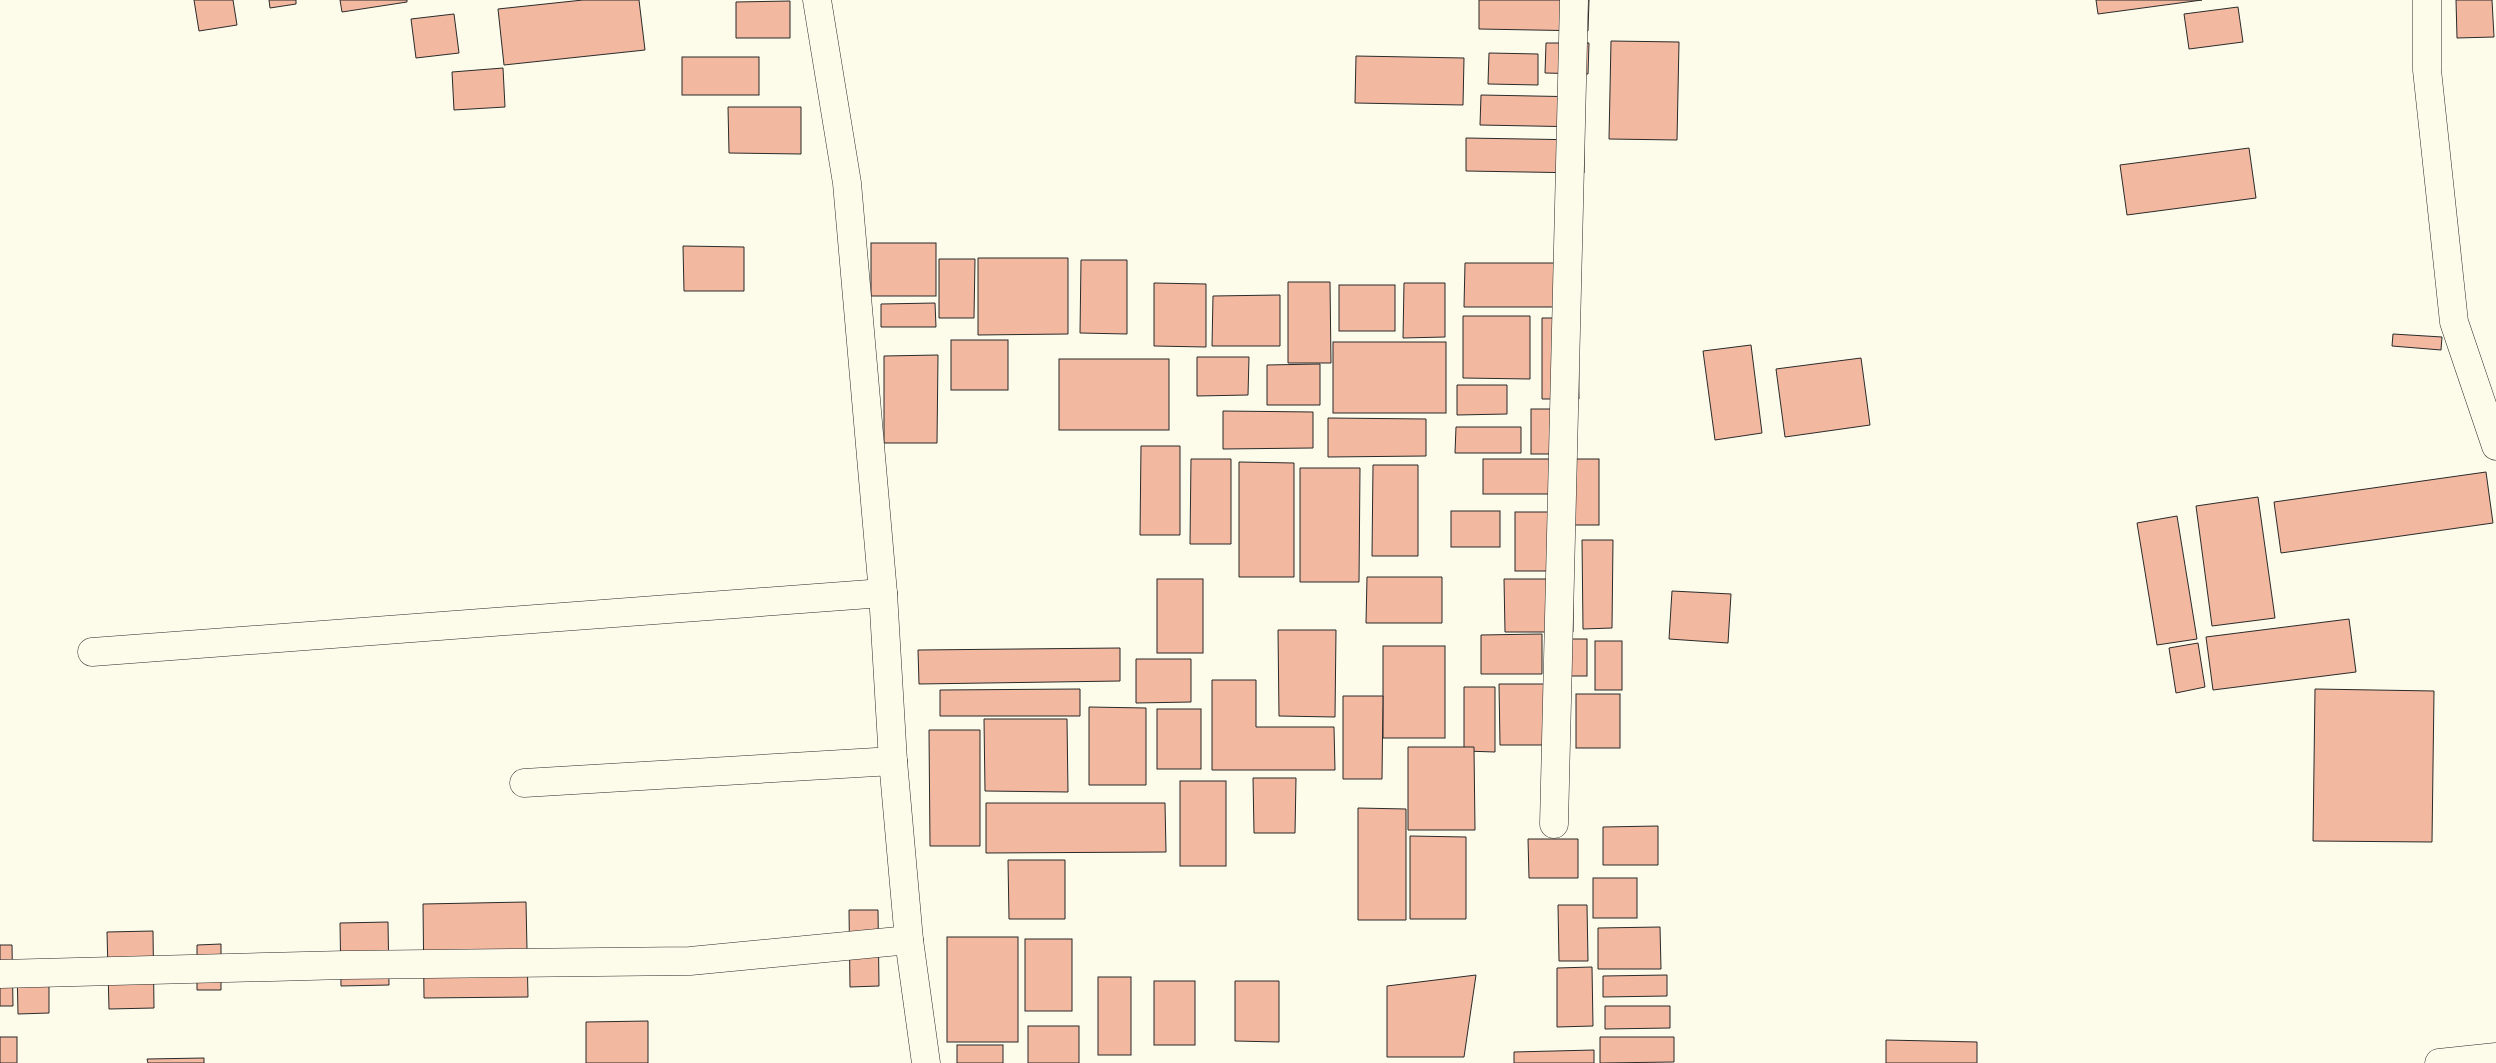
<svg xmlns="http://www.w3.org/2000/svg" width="2496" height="1063" font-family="Lato,sans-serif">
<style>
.building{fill:#f2b8a0;stroke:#2b2b2b}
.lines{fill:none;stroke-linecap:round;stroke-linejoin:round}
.street-casing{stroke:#2b2b2b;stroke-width:29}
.street{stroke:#fdfbea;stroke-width:28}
</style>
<rect width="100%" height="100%" fill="#fdfbea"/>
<g class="building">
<polygon points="194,0 233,0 237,25 199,31"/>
<polygon points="269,0 296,0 296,4 270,8"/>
<polygon points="340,0 407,0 407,2 342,12"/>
<polygon points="583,0 639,0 645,50 504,65 498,9"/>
<polygon points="1479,0 1589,0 1588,31 1479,29"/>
<polygon points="2096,0 2202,0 2098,14"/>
<polygon points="2456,0 2492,0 2494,37 2457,38"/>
<polygon points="790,1 790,38 736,38 736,2"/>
<polygon points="2238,7 2243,42 2189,49 2184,14"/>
<polygon points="454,14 459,53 416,58 411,19"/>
<polygon points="1611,41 1679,42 1677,140 1609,139"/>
<polygon points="1546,43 1589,43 1588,74 1545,73"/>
<polygon points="1489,53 1538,54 1538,85 1488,84"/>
<polygon points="1356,56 1464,58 1463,105 1355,103"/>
<rect x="682" y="57" width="77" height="38"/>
<polygon points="503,68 505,107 454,110 452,72"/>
<polygon points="1481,95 1585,97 1584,127 1480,125"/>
<polygon points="728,107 801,107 801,154 729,153"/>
<polygon points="1466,138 1584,140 1584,173 1466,171"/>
<polygon points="2249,148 2256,198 2127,215 2120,165"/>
<rect x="871" y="243" width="65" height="53"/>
<polygon points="683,246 744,247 744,291 684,291"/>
<polygon points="978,258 1068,258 1068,334 978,335"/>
<polygon points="939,259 975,259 974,318 939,318"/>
<polygon points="1081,260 1127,260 1127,334 1080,333"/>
<polygon points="1465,263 1575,263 1575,307 1464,307"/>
<polygon points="1288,282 1330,282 1331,363 1288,363"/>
<polygon points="1154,283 1206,284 1206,347 1154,346"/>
<polygon points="1404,283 1445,283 1445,337 1403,338"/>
<rect x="1339" y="285" width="56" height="46"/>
<polygon points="1280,295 1280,346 1212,346 1213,296"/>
<polygon points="935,303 936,327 881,327 881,304"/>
<polygon points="1463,316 1530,316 1530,379 1463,378"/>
<polygon points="1542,318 1578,318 1579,399 1542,399"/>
<polygon points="2393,334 2442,337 2441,350 2392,346"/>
<rect x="951" y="340" width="57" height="50"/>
<rect x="1333" y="342" width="113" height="71"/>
<polygon points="1751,345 1762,433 1715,440 1703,351"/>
<polygon points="938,355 937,443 884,443 884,356"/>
<polygon points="1197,357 1249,357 1248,395 1197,396"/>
<polygon points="1861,358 1870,425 1785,437 1776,369"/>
<rect x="1059" y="359" width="110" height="71"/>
<polygon points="1320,364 1320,405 1267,405 1267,365"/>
<polygon points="1457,385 1507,385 1507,414 1457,415"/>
<rect x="1531" y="409" width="40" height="45"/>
<polygon points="1223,411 1313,412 1313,448 1223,449"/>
<polygon points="1328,418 1426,419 1426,456 1328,457"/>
<polygon points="1456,427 1521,427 1521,453 1455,453"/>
<polygon points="1141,446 1180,446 1180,535 1140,535"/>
<polygon points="1191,459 1231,459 1231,544 1190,544"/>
<rect x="1483" y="459" width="73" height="35"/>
<rect x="1563" y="459" width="36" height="66"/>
<polygon points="1239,462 1294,463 1294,577 1239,577"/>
<polygon points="1373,465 1418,465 1418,556 1372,556"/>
<polygon points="1300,468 1360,468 1359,582 1300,582"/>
<polygon points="2486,472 2493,523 2281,553 2274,502"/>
<polygon points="2258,497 2275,618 2212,626 2196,506"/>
<rect x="1451" y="511" width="49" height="36"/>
<rect x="1515" y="512" width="40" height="59"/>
<polygon points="2177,516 2197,639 2157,645 2137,523"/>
<polygon points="1582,540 1613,540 1612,628 1583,629"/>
<polygon points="1367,577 1442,577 1442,623 1366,623"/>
<rect x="1157" y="579" width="46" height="74"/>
<polygon points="1504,579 1573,579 1573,632 1505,632"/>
<polygon points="1672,591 1731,594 1728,643 1669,639"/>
<polygon points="2349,619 2356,672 2213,690 2206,637"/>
<polygon points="1278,630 1336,630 1335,717 1279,716"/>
<polygon points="1542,634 1542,674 1481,674 1481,635"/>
<rect x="1559" y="639" width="28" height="37"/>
<rect x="1595" y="641" width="27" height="49"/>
<polygon points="2198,643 2205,687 2176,693 2169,648"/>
<rect x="1383" y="646" width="62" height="92"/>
<polygon points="1120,648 1120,681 919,684 918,650"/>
<polygon points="1136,659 1191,659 1191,702 1136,703"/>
<polygon points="1212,680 1256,680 1256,727 1334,727 1335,770 1212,770"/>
<polygon points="1499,684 1568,684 1568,745 1500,745"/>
<polygon points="1464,687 1495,687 1495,752 1464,751"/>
<polygon points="1080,689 1080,716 940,716 940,690"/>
<polygon points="2315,689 2434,691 2432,842 2313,841"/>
<rect x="1576" y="694" width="44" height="54"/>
<polygon points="1343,696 1383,696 1382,779 1343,779"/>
<polygon points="1089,707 1146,708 1146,785 1089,785"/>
<rect x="1157" y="709" width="44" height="60"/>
<polygon points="984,719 1067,719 1068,792 985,791"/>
<polygon points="929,730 980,730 980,846 930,846"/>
<polygon points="1408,747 1474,747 1475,830 1408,830"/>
<polygon points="1253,778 1296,778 1295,833 1254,833"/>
<rect x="1180" y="781" width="46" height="85"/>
<polygon points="986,803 1165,803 1166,852 986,853"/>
<polygon points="1358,808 1406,809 1406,920 1358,920"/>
<polygon points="1658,826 1658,865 1603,865 1603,827"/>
<polygon points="1410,836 1466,837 1466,919 1410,919"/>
<polygon points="1528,839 1578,839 1578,878 1529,878"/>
<polygon points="1008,860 1065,860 1065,919 1009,919"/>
<rect x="1593" y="878" width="44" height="40"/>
<polygon points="526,902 528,997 424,998 423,904"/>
<polygon points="1558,905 1587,905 1588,961 1559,961"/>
<polygon points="849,910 878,910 879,986 850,987"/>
<polygon points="388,922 389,985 341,986 340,923"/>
<polygon points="1660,927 1661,969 1598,969 1598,928"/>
<polygon points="153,931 154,1008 109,1009 107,932"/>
<rect x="947" y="937" width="71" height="105"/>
<rect x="1025" y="939" width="47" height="72"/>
<polygon points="221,944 221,990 197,990 197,945"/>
<polygon points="0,945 12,945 13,1006 0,1006"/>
<polygon points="17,967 49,967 49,1013 18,1014"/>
<polygon points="1592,967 1593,1026 1557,1027 1557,968"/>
<polygon points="1476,975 1464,1057 1387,1057 1387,986"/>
<polygon points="1667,975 1667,996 1603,997 1603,976"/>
<rect x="1098" y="977" width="33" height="78"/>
<rect x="1154" y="981" width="41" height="64"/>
<polygon points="1235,981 1279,981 1279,1042 1235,1041"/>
<polygon points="1605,1006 1670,1006 1670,1028 1605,1029"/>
<polygon points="648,1021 648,1063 586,1063 586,1022"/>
<rect x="1028" y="1026" width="51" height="37"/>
<rect x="0" y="1037" width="17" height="26"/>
<polygon points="1600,1037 1674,1037 1674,1062 1600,1063"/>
<polygon points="1886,1040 1977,1042 1977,1063 1886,1063"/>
<rect x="957" y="1045" width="46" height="18"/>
<polygon points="1594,1050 1594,1063 1514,1063 1514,1052"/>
<polygon points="204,1058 204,1063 148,1063 147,1059"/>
</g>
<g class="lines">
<defs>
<g id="street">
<polyline points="817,0 847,183 883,593 893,761 909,940 926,1063"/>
<polyline points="2427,0 2427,70 2454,322 2496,446"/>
<polyline points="92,652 883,593"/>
<polyline points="524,783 893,761"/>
<polyline points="1554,824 1574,0"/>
<polyline points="0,974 345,965 690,961 909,940"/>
<polyline points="2439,1063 2496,1057"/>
</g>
</defs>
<use href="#street" class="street-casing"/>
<use href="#street" class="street"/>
</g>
</svg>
